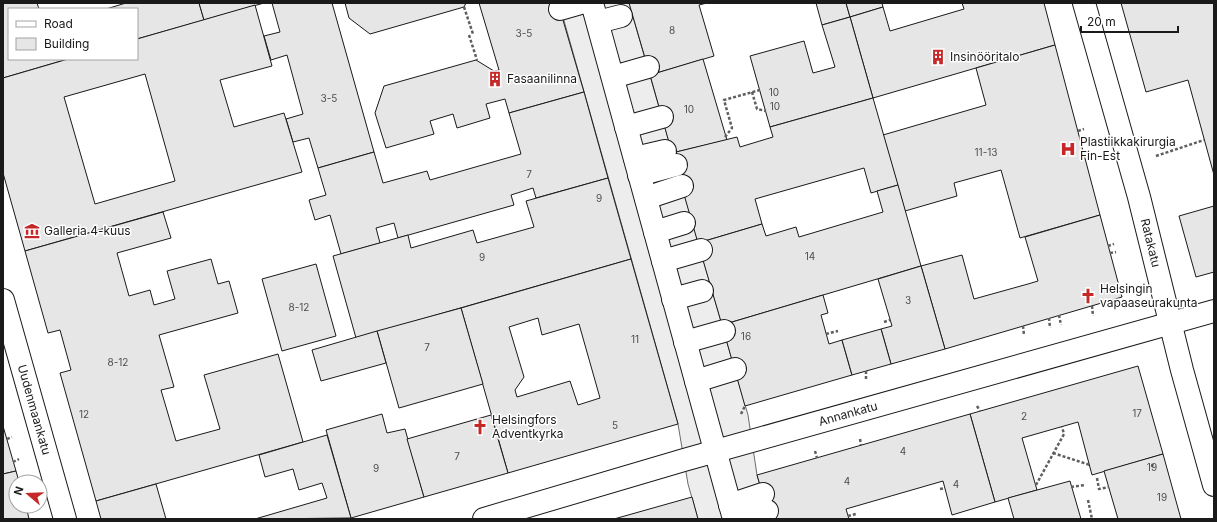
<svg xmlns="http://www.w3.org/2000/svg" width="1217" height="522" font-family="Inter,sans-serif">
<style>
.built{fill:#ededed;stroke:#6a6a6a}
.building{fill:#e6e6e6;stroke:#1a1a1a;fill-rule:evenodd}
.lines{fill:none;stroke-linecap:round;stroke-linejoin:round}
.minor-casing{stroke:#1a1a1a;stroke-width:24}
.major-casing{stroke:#1a1a1a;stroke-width:24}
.path{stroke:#5f5f5f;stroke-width:2.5;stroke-dasharray:3 2;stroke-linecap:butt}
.minor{stroke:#fff;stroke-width:22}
.major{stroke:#fff;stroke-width:22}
.labels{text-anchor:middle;stroke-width:3;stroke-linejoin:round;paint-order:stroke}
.number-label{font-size:10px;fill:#4d4d4d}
.poi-label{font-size:12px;fill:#1a1a1a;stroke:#fff;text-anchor:start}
.street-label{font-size:12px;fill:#1a1a1a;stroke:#fff}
</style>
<rect width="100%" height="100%" fill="#fff"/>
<polygon class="built" points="559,3 629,3 748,415 757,475 770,519 698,519 688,484 678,424"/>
<g class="building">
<polygon points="3,3 37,3 39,9 9,9 9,59 68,59 3,78"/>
<polygon points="126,3 199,3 204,20 137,39 137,9 106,9"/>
<polygon points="199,3 264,3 204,20"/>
<polygon points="272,3 332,3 374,152 318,168 309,138 293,142 286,119 303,114 287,55 271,60 264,36 280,32"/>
<polygon points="345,3 466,3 464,7 370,34 349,18"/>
<polygon points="479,3 558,3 584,92 509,113 505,99 486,104 490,118 457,128 453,114 430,121 434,134 386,148 375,113 384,86 476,60 494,71 499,70"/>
<polygon points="629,3 707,3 699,5 714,56 650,75"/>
<polygon points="816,3 846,3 850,17 822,25"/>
<polygon points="846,3 882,3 883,7 850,17"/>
<polygon points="962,3 1044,3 1055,45 873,98 850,17 883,7 890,31 964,9"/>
<polygon points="1121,3 1214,3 1214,175 1188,80 1146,92"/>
<path d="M255,5L272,66L220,80L234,127L284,113L302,172L25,251L3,173V78L68,59H137V39ZM145,74L175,181L95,204L64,97Z"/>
<polygon points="850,17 873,98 770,127 750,56 804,41 813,73 835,67 822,25"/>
<polygon points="1055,45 1100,215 1020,238 1001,170 954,183 957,196 905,211 883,135 986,105 976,68"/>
<polygon points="703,59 727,140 672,153 650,75"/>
<polygon points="584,92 608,178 536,198 533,188 511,195 514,205 398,238 394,223 376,228 380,243 341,254 330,215 315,220 309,200 326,195 318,168 374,152 383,183 427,171 430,180 521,154 509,113"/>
<polygon points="873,98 898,185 871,193 864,168 755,199 762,224 698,243 672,153 737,137 740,147 773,137 770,127"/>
<polygon points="608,178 631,259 356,338 333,256 408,235 411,248 473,230 477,243 534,227 526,201"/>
<polygon points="898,185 921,266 722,325 698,243 762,224 766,236 796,227 799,237 883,212 877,191"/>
<polygon points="1214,206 1214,272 1196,277 1179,216"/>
<polygon points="163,212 171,238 117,253 129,296 150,290 154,305 175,299 167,271 211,259 218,284 229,281 238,313 159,335 174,387 161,390 176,441 220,429 204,375 278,354 303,442 96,501 60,373 71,370 60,330 48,333 25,251"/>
<polygon points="1100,215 1122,297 945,349 921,266 962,255 974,299 1028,284 1038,281 1025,237"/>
<path d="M631,259L678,424L508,473L461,308ZM538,318L542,335L579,324L600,398L578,405L570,381L517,397L515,390L524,377L509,327Z"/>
<polygon points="316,264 336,336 282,351 262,279"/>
<polygon points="921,266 945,349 891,364 881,329 892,326 878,279"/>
<polygon points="823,295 828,313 821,315 829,344 842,340 852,375 745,406 722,325"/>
<polygon points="461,308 483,384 399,408 377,331"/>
<polygon points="881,329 891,364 852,375 842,340"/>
<polygon points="377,331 386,363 321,381 312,350"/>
<polygon points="1138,366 1163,454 1092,475 1078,422 1022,438 1037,490 995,502 970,414"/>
<polygon points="382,414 387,433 405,429 424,497 351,518 326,430"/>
<polygon points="970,414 995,502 952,515 943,481 846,509 849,519 770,519 757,475"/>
<polygon points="491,415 508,473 424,497 407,439"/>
<polygon points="3,426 16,471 3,474"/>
<polygon points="327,435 351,518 255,519 327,498 322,483 299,490 293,469 265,477 259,455"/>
<polygon points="1163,454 1181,519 1118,519 1104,471"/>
<polygon points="16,471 19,482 16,482 16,506 26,506 29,519 3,519 3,474"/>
<polygon points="1070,481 1081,519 1014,519 1008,498"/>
<polygon points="156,484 166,519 101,519 96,501"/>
<polygon points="692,497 698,519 614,519"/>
</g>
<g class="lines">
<defs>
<g id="minor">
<polyline points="592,3 734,519"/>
<path id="s1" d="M1084,3L1139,197L1182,370L1214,485"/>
<polyline points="560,9 581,3"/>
<polyline points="598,22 621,16"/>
<polyline points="613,77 648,67"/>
<polyline points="626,127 662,117"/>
<polyline points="635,158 665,151"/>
<polyline points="639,175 676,165"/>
<polyline points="646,198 682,186"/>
<polyline points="655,232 684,223"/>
<polyline points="663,261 701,250"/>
<polyline points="673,299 702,291"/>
<polyline points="685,342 724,331"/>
<polyline points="696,381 735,369"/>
<polyline points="730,505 763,494"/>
<path id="s2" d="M484,519L684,460L1214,311"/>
<polyline points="738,519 767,511"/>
</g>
<g id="major">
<path id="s3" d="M3,300L65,519"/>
</g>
</defs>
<use href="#minor" class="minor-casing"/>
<use href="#major" class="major-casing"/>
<g class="path">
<polyline points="464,7 473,34"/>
<polyline points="469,35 477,60"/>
<polyline points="752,92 757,109 766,111"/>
<polyline points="1078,131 1084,129"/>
<polyline points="725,137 732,128 724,100 760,90"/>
<polyline points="1156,156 1204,140"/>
<polyline points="1108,246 1114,244"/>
<polyline points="1110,253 1116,252"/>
<polyline points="1116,299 1119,308"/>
<polyline points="1092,306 1093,316"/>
<polyline points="1059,315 1061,325"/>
<polyline points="1049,318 1050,328"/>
<polyline points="884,322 890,320"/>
<polyline points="1023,326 1024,335"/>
<polyline points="826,334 838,331"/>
<polyline points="866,379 866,371"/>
<polyline points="977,406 980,411"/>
<polyline points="741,414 745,406"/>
<polyline points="7,439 12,437"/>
<polyline points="860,439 861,445"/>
<polyline points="815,451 817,458"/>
<polyline points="1053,453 1090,465"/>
<polyline points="13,462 19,459"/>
<polyline points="1152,467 1153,462"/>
<polyline points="1097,478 1099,489 1109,487"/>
<polyline points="1036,485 1064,434 1062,427"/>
<polyline points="1071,487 1085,485"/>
<polyline points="940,489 945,488"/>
<polyline points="1088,500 1092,519"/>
<polyline points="848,516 856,514"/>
</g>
<use href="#minor" class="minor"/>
<use href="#major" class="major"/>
</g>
<defs>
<symbol id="building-bare" viewBox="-9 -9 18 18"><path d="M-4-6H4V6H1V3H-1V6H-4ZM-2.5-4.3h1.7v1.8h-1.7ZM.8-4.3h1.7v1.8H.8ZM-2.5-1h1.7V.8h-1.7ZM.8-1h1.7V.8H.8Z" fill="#c62828" stroke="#fff" stroke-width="2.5" paint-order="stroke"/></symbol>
<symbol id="hospital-bare" viewBox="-9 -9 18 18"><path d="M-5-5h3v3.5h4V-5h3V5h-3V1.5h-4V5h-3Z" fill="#c62828" stroke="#fff" stroke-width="2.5" paint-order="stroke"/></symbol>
<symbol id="museum-bare" viewBox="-9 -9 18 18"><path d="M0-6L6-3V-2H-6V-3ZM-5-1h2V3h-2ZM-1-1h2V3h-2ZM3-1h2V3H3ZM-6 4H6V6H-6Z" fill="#c62828" stroke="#fff" stroke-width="2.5" paint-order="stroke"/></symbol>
<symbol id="church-bare" viewBox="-9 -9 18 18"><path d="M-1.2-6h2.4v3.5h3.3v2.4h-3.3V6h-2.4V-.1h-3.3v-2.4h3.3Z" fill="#c62828" stroke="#fff" stroke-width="2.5" paint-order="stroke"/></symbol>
</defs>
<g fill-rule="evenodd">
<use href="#building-bare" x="927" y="46" width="22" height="22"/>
<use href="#building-bare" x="484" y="68" width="22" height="22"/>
<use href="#hospital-bare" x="1057" y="138" width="22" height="22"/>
<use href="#museum-bare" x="21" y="220" width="22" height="22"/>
<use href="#church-bare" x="1077" y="285" width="22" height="22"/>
<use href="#church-bare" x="469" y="416" width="22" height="22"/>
</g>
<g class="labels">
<g class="number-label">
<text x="672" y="34">8</text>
<text x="524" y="37">3-5</text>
<text x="774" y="96">10</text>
<text x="329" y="102">3-5</text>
<text x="775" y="110">10</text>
<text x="689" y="113">10</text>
<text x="986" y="156">11-13</text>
<text x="529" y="178">7</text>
<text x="599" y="202">9</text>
<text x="810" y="260">14</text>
<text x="482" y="261">9</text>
<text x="908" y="304">3</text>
<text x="299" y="311">8-12</text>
<text x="746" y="340">16</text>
<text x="635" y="343">11</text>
<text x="427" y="351">7</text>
<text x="118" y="366">8-12</text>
<text x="1137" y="417">17</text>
<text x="84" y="418">12</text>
<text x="1024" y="420">2</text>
<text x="615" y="429">5</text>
<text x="903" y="455">4</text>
<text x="457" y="460">7</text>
<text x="1152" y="471">19</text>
<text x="376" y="472">9</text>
<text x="847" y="485">4</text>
<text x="956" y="488">4</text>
<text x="1162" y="501">19</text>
</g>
<g class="poi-label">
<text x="950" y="61">Insinööritalo</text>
<text x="507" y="83">Fasaanilinna</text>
<text x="1080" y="146">Plastiikkakirurgia<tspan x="1080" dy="14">Fin-Est</tspan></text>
<text x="44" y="235">Galleria 4-kuus</text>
<text x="1100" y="293">Helsingin<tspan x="1100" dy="14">vapaaseurakunta</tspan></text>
<text x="492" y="424">Helsingfors<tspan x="492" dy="14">Adventkyrka</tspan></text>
</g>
<g class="street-label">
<text dy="4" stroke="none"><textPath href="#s1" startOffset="249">Ratakatu</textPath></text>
<text dy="4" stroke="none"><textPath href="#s3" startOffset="114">Uudenmaankatu</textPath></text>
<text dy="4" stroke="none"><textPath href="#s2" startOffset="379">Annankatu</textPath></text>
</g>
</g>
<rect width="1217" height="522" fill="none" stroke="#1a1a1a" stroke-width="8"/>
<rect x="8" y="8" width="130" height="52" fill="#ffffff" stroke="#a3a3a3"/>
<rect x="16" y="21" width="20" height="6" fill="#ffffff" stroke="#a3a3a3"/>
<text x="44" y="28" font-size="12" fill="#1a1a1a">Road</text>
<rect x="16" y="38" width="20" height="12" fill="#e6e6e6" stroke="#a3a3a3"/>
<text x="44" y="48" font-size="12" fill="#1a1a1a">Building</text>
<g transform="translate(28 494) rotate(289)"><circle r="19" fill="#ffffff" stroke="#a3a3a3"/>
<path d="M0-3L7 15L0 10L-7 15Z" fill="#c62828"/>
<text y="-6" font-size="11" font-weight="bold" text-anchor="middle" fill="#1a1a1a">N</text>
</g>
<path d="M1081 26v6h97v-6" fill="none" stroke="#1a1a1a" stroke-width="2"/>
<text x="1087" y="26" font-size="12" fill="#1a1a1a" stroke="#ffffff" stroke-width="3" paint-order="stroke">20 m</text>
</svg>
